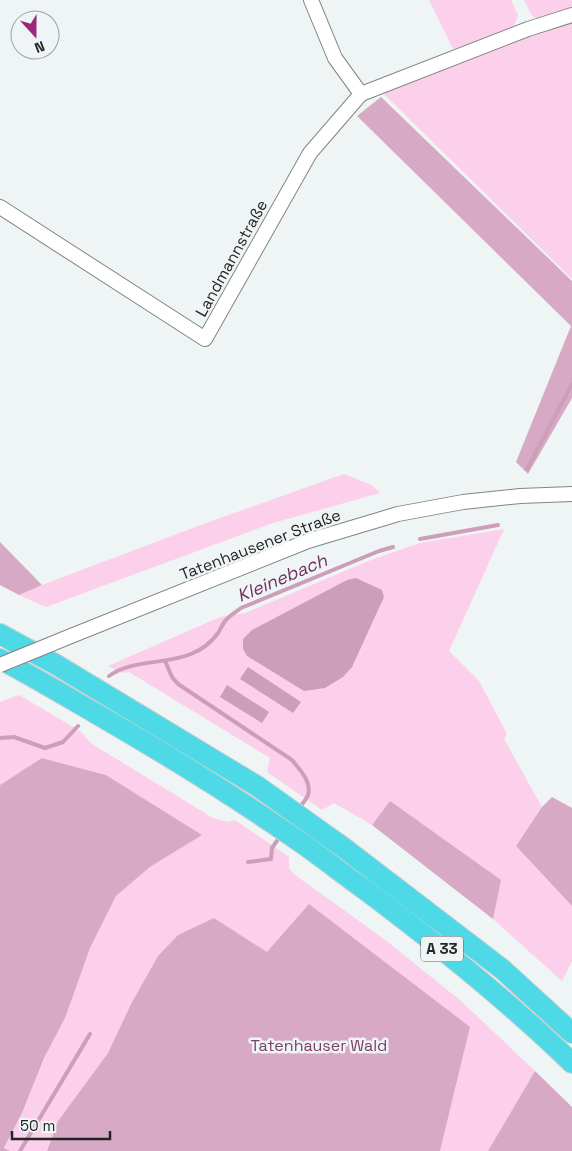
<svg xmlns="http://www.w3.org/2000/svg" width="572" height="1151" font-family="'Space Grotesk',sans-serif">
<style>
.green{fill:#fccfea}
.forest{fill:#d7a9c5}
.water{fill:#cc9eba}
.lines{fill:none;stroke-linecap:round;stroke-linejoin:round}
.stream{stroke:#cc9eba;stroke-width:4}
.minor-casing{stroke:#818586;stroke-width:16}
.highway-casing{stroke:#cfcfcf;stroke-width:22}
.minor{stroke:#fff;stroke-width:14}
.highway{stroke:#4ed9e6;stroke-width:20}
.minor-bridge-casing{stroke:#818586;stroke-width:16;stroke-linecap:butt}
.minor-bridge{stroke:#fff;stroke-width:14}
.labels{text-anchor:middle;stroke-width:5;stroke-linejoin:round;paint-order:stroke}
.shield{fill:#eff4f5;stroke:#606363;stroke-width:1}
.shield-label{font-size:15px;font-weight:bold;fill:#232525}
.street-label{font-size:16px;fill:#232525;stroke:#eff4f5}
.park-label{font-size:16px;fill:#7b4067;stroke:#eff4f5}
.water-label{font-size:18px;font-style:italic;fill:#6d345b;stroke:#eff4f5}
</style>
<rect width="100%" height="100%" fill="#eff4f5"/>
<g class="green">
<polygon points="429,0 511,0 518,15 513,30 453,49"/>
<polygon points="524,0 572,0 572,11 541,20 532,16"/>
<polygon points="572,20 572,279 382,92"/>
<polygon points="344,474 371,485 380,493 273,523 46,607 19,595 42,585 198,526"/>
<polygon points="504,529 449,651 479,681 507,734 504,739 542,807 516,846 572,906 572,961 562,981 493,919 500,880 390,802 372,825 334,803 322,810 267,772 270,758 129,672 122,673 108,666 220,617 245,613 371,560 420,543"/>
<polygon points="19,695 80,731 92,744 213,818 228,822 235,820 289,857 289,868 295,875 384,939 461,1001 535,1071 488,1151 440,1151 470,1027 267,952 214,918 158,956 131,1004 108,1053 58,1121 47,1151 10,1151 4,1149 22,1113 90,948 116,896 150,867 202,835 106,775 43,758 0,785 0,702"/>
</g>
<g class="forest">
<polygon points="381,97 572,281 572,398 528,474 516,462 571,326 357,116"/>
<polygon points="0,542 42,585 19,595 0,585"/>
<polygon points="42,758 106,775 202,835 150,867 116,896 90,948 65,1018 45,1056 22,1113 4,1148 10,1151 0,1151 0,785"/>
<polygon points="552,797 572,808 572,906 516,846 542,807"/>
<polygon points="390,801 501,880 493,919 372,825"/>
<polygon points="309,904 470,1027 440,1151 47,1151 58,1121 108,1053 131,1004 158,956 178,935 214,918 267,952"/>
<polygon points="535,1071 572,1107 572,1151 488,1151"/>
</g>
<g class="water">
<polygon points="356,578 382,590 384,597 352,667 343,677 325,688 304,691 247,656 243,649 243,639 252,630 347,580"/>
<polygon points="248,667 301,702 293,713 240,679"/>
<polygon points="227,685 269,712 262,723 220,697"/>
</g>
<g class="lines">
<g class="stream">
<polyline points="527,469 572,384"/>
<polyline points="420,539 498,525"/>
<path d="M165,661L172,677L178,684L292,760C299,769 312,781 308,795C306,800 301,805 299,809"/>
<path d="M109,676C132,659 165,665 191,654C201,650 211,643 218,633C221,629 222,624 226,620C230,615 236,612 241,608L379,551L393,547"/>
<polyline points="0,738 14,737 45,748 63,742 78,726"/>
<polyline points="248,862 271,859 272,848 281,835"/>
<polyline points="20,1151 90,1034"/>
</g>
<defs>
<g id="minor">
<polyline points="311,0 335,58 361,94 528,29 572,15"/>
<polyline points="0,207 205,339 310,153 361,94"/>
<polyline points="71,636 308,541 398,514 463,502 520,496 572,494"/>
</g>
<g id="highway">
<polyline points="0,634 55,664 257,786 344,848 502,969 572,1033"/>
<path d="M0,659C32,676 64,695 95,713C166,754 236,797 303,844C323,858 343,874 364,889C436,943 507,1000 572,1063"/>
</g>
</defs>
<use href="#minor" class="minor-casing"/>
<use href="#highway" class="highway-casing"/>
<use href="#minor" class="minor"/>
<use href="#highway" class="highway"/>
<defs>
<polyline id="minor-bridge" points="0,665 71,636"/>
</defs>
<use href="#minor-bridge" class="minor-bridge-casing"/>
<use href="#minor-bridge" class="minor-bridge"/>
</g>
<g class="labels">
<rect class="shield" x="421" y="936.5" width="42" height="25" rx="4"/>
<g class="shield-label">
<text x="442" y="954">A 33</text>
</g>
<g class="street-label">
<text transform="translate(231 258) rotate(-61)" y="6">Landmannstraße</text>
<text transform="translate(260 544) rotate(-21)" y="6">Tatenhausener Straße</text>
</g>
<g class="park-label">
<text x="319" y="1051">Tatenhauser Wald</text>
</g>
<g class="water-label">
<text transform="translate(282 578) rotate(-23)" y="6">Kleinebach</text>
</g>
</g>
<g transform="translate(35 35) rotate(159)"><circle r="24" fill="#eff4f5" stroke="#9da1a2"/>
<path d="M0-4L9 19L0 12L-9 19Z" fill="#9f267e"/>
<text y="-8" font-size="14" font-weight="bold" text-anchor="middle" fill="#232525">N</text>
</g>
<path d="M12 1131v8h98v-8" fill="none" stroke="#232525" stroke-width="2.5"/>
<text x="20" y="1131" font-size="15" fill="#232525" stroke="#eff4f5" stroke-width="4" paint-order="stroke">50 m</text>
</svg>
